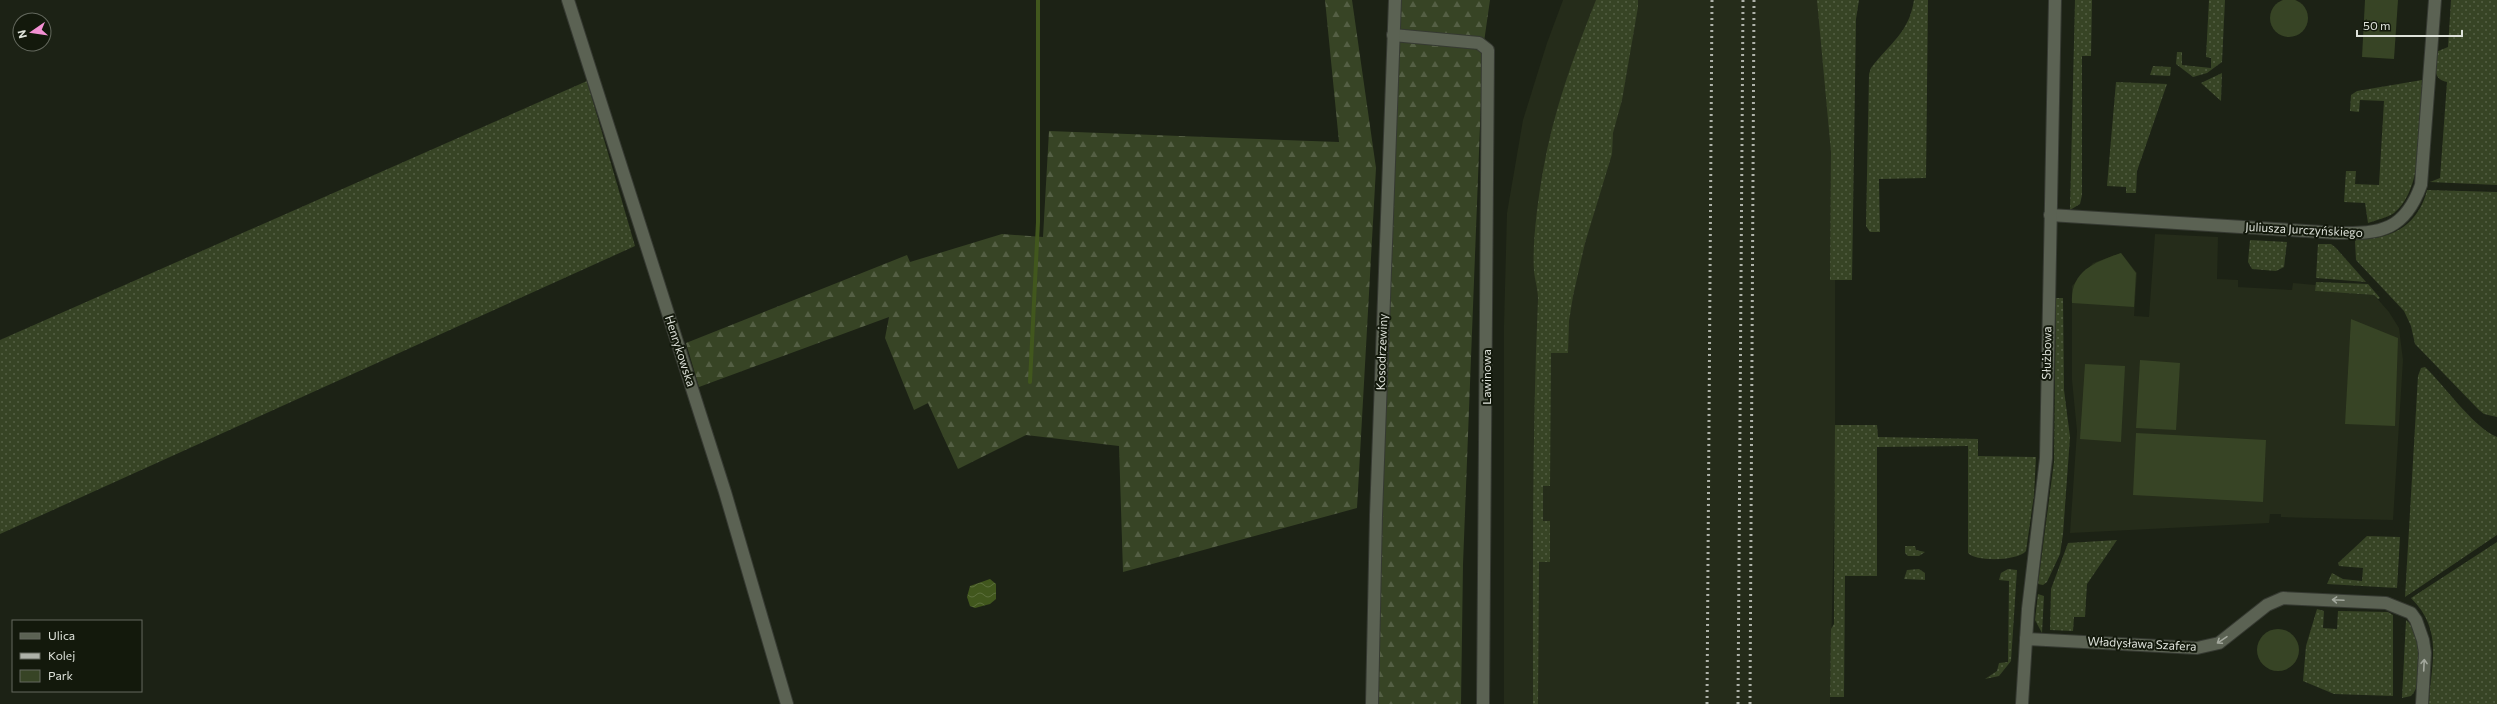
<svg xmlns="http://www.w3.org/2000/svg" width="2497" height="704" font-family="Commissioner,sans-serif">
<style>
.built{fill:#252c1a}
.grass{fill:url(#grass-dots)}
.forest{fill:url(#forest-firs)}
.park{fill:#374425}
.water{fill:url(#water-waves)}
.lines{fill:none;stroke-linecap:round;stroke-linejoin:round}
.stream{stroke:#41571d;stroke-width:4}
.minor-casing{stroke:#363a32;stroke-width:14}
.minor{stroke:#5b6253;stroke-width:12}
.rail{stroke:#aeb2a9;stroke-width:3;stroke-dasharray:2 4;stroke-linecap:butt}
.oneway{stroke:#a3a89d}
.labels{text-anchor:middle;stroke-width:4;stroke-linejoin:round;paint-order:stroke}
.street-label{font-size:12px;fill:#dee2da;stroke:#13190c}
</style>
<defs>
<pattern id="grass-dots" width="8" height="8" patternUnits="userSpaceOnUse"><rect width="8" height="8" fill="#374425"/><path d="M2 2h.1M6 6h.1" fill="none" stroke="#545f44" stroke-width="1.8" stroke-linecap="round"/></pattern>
<pattern id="forest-firs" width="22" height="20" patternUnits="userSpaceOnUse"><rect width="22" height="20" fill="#374425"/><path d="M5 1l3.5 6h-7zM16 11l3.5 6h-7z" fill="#545f44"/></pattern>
<pattern id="water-waves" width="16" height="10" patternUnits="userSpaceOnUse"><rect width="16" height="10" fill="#41571d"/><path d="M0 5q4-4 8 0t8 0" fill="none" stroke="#5c6f3d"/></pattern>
</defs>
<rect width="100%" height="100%" fill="#1c2215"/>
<g class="built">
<polygon points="1563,0 1819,0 1835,170 1835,473 1830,704 1504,704 1504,326 1507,213 1523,120 1547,43"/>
<polygon points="2155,234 2218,237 2217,279 2238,280 2238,287 2292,290 2293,283 2316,285 2315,291 2374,295 2389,312 2399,328 2403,360 2393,520 2281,517 2281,514 2270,514 2269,523 2070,533 2077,431 2072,380 2072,286 2093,263 2121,253 2137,273 2134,316 2149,317"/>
</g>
<g class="grass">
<path d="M1596,0H1638V7L1622,100L1613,133L1612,154L1585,243L1573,296L1569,321L1568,353H1551L1550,486H1543V521H1550V562H1539L1538,704H1533C1533,569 1532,434 1538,299C1538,289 1535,281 1534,271C1532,243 1538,199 1543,171C1553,112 1574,55 1596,0Z"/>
<polygon points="1817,0 1859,0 1856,19 1852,280 1830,280 1831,152"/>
<path d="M1914,0H1928L1926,178L1879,179L1880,232H1870L1866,226L1869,74L1871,68C1890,43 1909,33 1914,0Z"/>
<polygon points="2075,0 2092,0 2091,56 2082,56 2082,195 2080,204 2070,210"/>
<polygon points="2209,0 2225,0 2222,62 2207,73 2193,77 2176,64 2177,52 2182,52 2182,65 2211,68 2211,58 2206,57"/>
<path d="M2451,0H2497V185L2430,182L2440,178L2447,82C2431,79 2436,64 2436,52L2448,47Z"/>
<polygon points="2153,66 2171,67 2170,76 2150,75"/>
<polygon points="2222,73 2221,101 2201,83"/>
<path d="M2422,80C2420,117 2425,189 2394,213C2387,218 2376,220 2368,223L2365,203L2344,202L2346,171H2356L2355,184L2379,185L2384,101L2360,100L2359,112L2350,111L2351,95L2357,91Z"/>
<polygon points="587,81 635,246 0,534 0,340"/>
<polygon points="2116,82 2167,84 2137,171 2136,193 2126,193 2126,187 2107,186"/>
<path d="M2427,190L2497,192V417L2484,414L2479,410L2415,344L2411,326L2404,311L2356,260L2355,241L2358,239C2392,240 2419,224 2427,190Z"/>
<polygon points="2250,240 2287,242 2284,267 2276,271 2252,269 2248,262"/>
<polygon points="2318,244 2331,244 2336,248 2366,282 2316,278"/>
<polygon points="2316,282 2368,284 2380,298 2378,299 2374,295 2315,291"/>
<polygon points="2056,298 2063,298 2064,390 2070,437 2063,534 2060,554 2047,582 2043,585 2038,584 2054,462"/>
<path d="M2425,367C2445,386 2473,427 2497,437V535L2405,597L2418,376L2421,368Z"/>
<path d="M1835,425H1877L1878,437L1978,439V456L2036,457L2034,495L2026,551C2018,561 1976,562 1968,553V446L1877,447V576H1845L1844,697H1830L1831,629L1834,624Z"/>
<polygon points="2367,536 2400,537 2397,588 2327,584 2332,573 2343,579 2362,581 2363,568 2339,566 2338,563"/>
<polygon points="2117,540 2087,584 2085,617 2074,617 2073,631 2050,630 2051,589 2068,543"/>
<path d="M2497,542V704H2429C2431,663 2444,631 2411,598Z"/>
<polygon points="1905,546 1915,546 1916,550 1925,552 1919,556 1908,556 1905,553"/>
<polygon points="1919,569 1925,573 1925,580 1904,579 1907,570"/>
<polygon points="2008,569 2017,570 2011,661 1999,676 1985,679 1997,671 1999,663 2008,662 2009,581 1999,580 2001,573"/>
<polygon points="2038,594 2044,596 2042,633 2035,620"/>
<polygon points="2317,609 2324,611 2323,628 2337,629 2338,611 2388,612 2393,615 2393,696 2334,694 2303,681 2306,646"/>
<path d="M2406,620C2422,631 2425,683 2411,696L2402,698Z"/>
</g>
<g class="forest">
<polygon points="1325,0 1352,0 1376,168 1357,508 1123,572 1119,446 1026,435 958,469 928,403 914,410 885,338 889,317 699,387 686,343 907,255 910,262 1002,234 1043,237 1049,131 1339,142"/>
<polygon points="1395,0 1490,0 1483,49 1463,564 1461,704 1372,704"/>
</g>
<g class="park">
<circle cx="2289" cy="18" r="19"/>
<polygon points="2365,0 2398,0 2394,59 2362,57"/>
<path d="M2121,253L2136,273L2134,307L2072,303C2070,271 2095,262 2121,253Z"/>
<polygon points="2351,319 2398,338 2395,426 2345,424"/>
<polygon points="2140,360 2180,363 2176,430 2136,428"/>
<polygon points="2085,364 2125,366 2121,442 2080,439"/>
<polygon points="2136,433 2266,440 2263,502 2133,495"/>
<circle cx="2278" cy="650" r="21"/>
</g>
<polygon class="water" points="990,579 996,584 996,599 990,604 975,608 970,606 967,597 970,586"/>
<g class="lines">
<polyline class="stream" points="1030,382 1038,222 1038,0"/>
<defs>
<g id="minor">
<polyline points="568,0 725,492 787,704"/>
<polyline points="1393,35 1479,43 1488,50 1483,704"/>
<path d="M2050,215L2338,233C2381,234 2405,230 2421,185L2435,0"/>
<polyline points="2026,639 2197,648 2219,643 2267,605 2283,598 2386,603 2411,613 2416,620 2423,640 2425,653 2422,704"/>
<polyline points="1372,704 1376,515 1395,0"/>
<polyline points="2022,704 2028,609 2046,458 2055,0"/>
</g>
</defs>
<use href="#minor" class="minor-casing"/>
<use href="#minor" class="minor"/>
<g class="rail">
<polyline points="1707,704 1712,0"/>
<polyline points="1738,704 1743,0"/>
<polyline points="1750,704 1754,0"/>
</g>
</g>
<defs><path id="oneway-shaft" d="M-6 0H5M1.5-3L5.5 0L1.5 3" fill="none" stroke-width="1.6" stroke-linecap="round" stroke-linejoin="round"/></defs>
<g class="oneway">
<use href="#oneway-shaft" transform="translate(2338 600) rotate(-177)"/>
<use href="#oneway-shaft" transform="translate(2222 640) rotate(146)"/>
<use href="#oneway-shaft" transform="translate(2424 665) rotate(-87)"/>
</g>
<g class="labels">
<g class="street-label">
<text transform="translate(2304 230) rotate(3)" y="4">Juliusza Jurczyńskiego</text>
<text transform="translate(680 351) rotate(72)" y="4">Henrykowska</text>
<text transform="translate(1382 352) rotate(-88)" y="4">Kosodrzewiny</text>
<text transform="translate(2047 353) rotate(-89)" y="4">Służbowa</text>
<text transform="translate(1487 377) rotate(-90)" y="4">Lawinowa</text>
<text transform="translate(2142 644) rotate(3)" y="4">Władysława Szafera</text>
</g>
</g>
<rect x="12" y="620" width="130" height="72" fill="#13190c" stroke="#64695e"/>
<rect x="20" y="633" width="20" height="6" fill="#5b6253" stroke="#64695e"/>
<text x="48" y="640" font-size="12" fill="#dee2da">Ulica</text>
<rect x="20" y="653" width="20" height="6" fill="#aeb2a9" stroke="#64695e"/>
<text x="48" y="660" font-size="12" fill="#dee2da">Kolej</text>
<rect x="20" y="670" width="20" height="12" fill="#374425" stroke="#64695e"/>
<text x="48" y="680" font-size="12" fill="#dee2da">Park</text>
<g transform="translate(32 32) rotate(257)"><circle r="19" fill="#13190c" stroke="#64695e"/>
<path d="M0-3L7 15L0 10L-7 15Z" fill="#f491d4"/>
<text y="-6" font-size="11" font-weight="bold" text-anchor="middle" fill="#dee2da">N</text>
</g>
<path d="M2357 30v6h105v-6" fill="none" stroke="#dee2da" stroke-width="2"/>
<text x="2363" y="30" font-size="12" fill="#dee2da" stroke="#13190c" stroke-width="3" paint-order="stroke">50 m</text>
</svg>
